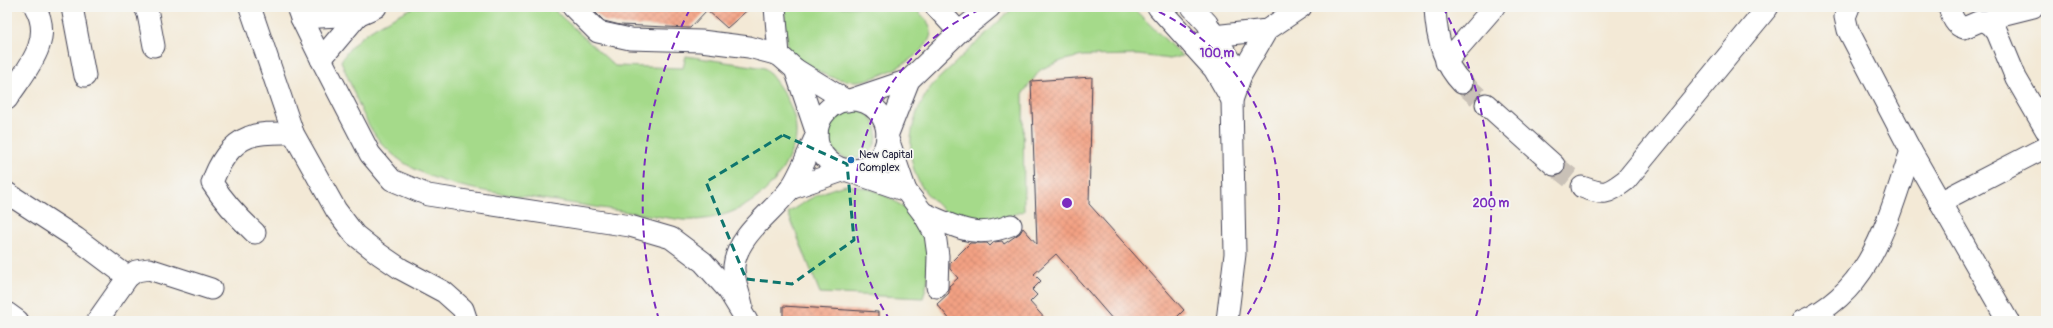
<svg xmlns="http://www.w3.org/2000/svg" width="2053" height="328" font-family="Pangolin,sans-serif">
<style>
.grass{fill:#a5da8a;stroke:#647e62}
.building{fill:url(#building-cross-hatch)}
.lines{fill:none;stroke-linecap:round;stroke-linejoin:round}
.minor-tunnel{stroke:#c9c1b7;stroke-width:21;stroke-dasharray:21 10;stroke-linecap:butt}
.minor-casing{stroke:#414052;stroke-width:23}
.minor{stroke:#fff;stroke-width:21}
.marked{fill:none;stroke:#0f766e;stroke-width:3;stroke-dasharray:8 5;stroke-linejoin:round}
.ring{fill:none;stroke:#7b2cbf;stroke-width:2;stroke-dasharray:7 5}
.poi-dot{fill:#1f6fb2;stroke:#f6f6f2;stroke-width:1.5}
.labels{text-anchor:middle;stroke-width:3.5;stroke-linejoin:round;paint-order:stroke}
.poi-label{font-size:11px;fill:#22223b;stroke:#f6f6f2;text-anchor:start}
.centre{fill:#7b2cbf;stroke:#f6f6f2;stroke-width:2}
.ring-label{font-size:12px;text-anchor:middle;font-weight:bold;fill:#7b2cbf;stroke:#f6f6f2;stroke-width:3.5;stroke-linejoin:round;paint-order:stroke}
</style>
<defs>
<pattern id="building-cross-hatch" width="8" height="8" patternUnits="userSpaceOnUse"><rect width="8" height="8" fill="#f3a183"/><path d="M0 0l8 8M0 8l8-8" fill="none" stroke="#d08a72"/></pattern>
</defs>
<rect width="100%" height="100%" fill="#f6f6f2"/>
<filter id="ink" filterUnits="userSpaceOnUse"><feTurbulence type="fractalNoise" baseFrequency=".025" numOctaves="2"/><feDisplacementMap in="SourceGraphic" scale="8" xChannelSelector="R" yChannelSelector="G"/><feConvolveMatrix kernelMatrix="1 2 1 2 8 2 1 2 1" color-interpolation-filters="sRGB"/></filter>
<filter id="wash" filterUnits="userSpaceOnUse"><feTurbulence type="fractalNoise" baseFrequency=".012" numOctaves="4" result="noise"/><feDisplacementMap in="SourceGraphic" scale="16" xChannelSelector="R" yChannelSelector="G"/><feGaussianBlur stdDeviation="0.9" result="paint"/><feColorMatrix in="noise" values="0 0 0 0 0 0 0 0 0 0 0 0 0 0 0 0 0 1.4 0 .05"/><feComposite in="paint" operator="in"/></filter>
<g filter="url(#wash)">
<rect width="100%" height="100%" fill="#f3e9d6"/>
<g class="grass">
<path d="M414,7H551L615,66L683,68L686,56L765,68C780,86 795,106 796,130C797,142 792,149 788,159C769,200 727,222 683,220C641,214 599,208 557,201C502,193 428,190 387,149C365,129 353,88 341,61C360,30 384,23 414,7Z"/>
<path d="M784,7H914C920,14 930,21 931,31C932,55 874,83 853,81C827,80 808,66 788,51Z"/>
<path d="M1014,7H1132L1182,56L1170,59L1138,55L1083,56L1064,60L1041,69L1023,93L1024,211C1001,219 993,222 968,218C962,217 955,217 950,215C944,212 939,206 934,201C899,170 907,116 934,83Z"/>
<circle cx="852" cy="134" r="25"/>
<path d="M846,185C859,187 871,188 882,194C925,214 938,255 923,298L820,293L788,213C806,200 824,190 846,185Z"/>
</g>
<g id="blocks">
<g class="building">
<polygon points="590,7 751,7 727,28 707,10 690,28 620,25 604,21"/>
<polygon points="1092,77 1089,204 1184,310 1173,321 1114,321 1056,254 1034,274 1041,281 1032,290 1037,295 1030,302 1047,321 951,321 937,304 949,293 949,286 958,278 950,269 950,263 970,243 987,243 990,246 994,242 1002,241 1004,244 1020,233 1023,228 1037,244 1031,81"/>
<polygon points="783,306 878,312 878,321 783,321"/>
</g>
</g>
</g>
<g filter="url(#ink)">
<use href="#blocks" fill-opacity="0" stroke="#414052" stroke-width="1"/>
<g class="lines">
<g class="minor-tunnel">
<polyline points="1462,83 1486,104"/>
<polyline points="1554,165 1582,187"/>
</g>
<defs>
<g id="minor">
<polyline points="72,7 85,76"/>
<polyline points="145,7 148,14 154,46"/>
<polyline points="250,7 293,133 336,210 355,235 379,254 401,269 444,292 463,309 467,321"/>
<polyline points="297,7 301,18 321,59 370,154 392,180 428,195 630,226 671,238 703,262 728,290 747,321"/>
<polyline points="573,7 598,32 630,39 701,41 749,47 779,55"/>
<polyline points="936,7 959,32"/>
<polyline points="1158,7 1214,69 1232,100"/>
<polyline points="1192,7 1207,23 1214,36 1241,75"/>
<path d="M1435,7C1436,35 1442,63 1462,83"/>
<polyline points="1849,7 1845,17 1848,30 1911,151 2008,321"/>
<path d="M1949,7C1952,16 1954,25 1964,28L1980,21H1985L1991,25L1997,32L2016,78L2046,130"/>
<polyline points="301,18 358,15 376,7"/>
<polyline points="1986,22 2005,14 2033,7"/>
<polyline points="1194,47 1214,36 1267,30 1301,7"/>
<polyline points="321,59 358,15"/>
<polyline points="1446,62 1494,7"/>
<polyline points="795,69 847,101 909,80"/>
<path d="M7,99C25,71 55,41 35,7"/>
<circle cx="852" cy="135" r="35"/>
<polyline points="1486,104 1554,165"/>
<path d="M1582,187C1605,195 1606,195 1626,180L1768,7"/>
<polyline points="790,189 845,170 906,191 923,213 935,234 938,256 937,287"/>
<polyline points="906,191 887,136 909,80 959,32 990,7"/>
<polyline points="7,193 76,238 128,277"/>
<polyline points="1940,202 2046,147"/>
<path d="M923,213C957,227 975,240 1011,225"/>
<path d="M255,233C239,218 224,202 212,183C218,165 230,144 249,137C261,132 279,133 293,133"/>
<path d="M742,305C739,292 733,279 734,266C737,235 773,212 790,189C801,174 808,152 817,134L795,69L779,55L775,7"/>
<polyline points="7,313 18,321"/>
<polyline points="97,321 128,277 136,271 149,269 211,289"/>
<polyline points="1227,321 1235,254 1232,100 1241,75 1267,30"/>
<path d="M1802,321C1873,291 1888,217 1911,151"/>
</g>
</defs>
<use href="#minor" class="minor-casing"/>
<use href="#minor" class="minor"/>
</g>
</g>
<path class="marked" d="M783,135L847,164L854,240L792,284L746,279L706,182Z"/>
<g class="ring">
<path d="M890 320A212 212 0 0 1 986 7M1148 7A212 212 0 0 1 1244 320"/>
<path d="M659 320A424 424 0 0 1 691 7M1443 7A424 424 0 0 1 1475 320"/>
</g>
<circle class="poi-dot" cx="851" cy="160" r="4"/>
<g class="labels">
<g class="poi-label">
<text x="859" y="158">New Capital<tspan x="859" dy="13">Complex</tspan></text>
</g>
</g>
<circle cx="1067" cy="203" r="6" class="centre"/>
<g class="ring-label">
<text x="1217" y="57">100 m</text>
<text x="1491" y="207">200 m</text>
</g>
<rect width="2053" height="328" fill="none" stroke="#f6f6f2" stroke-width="24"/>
</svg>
